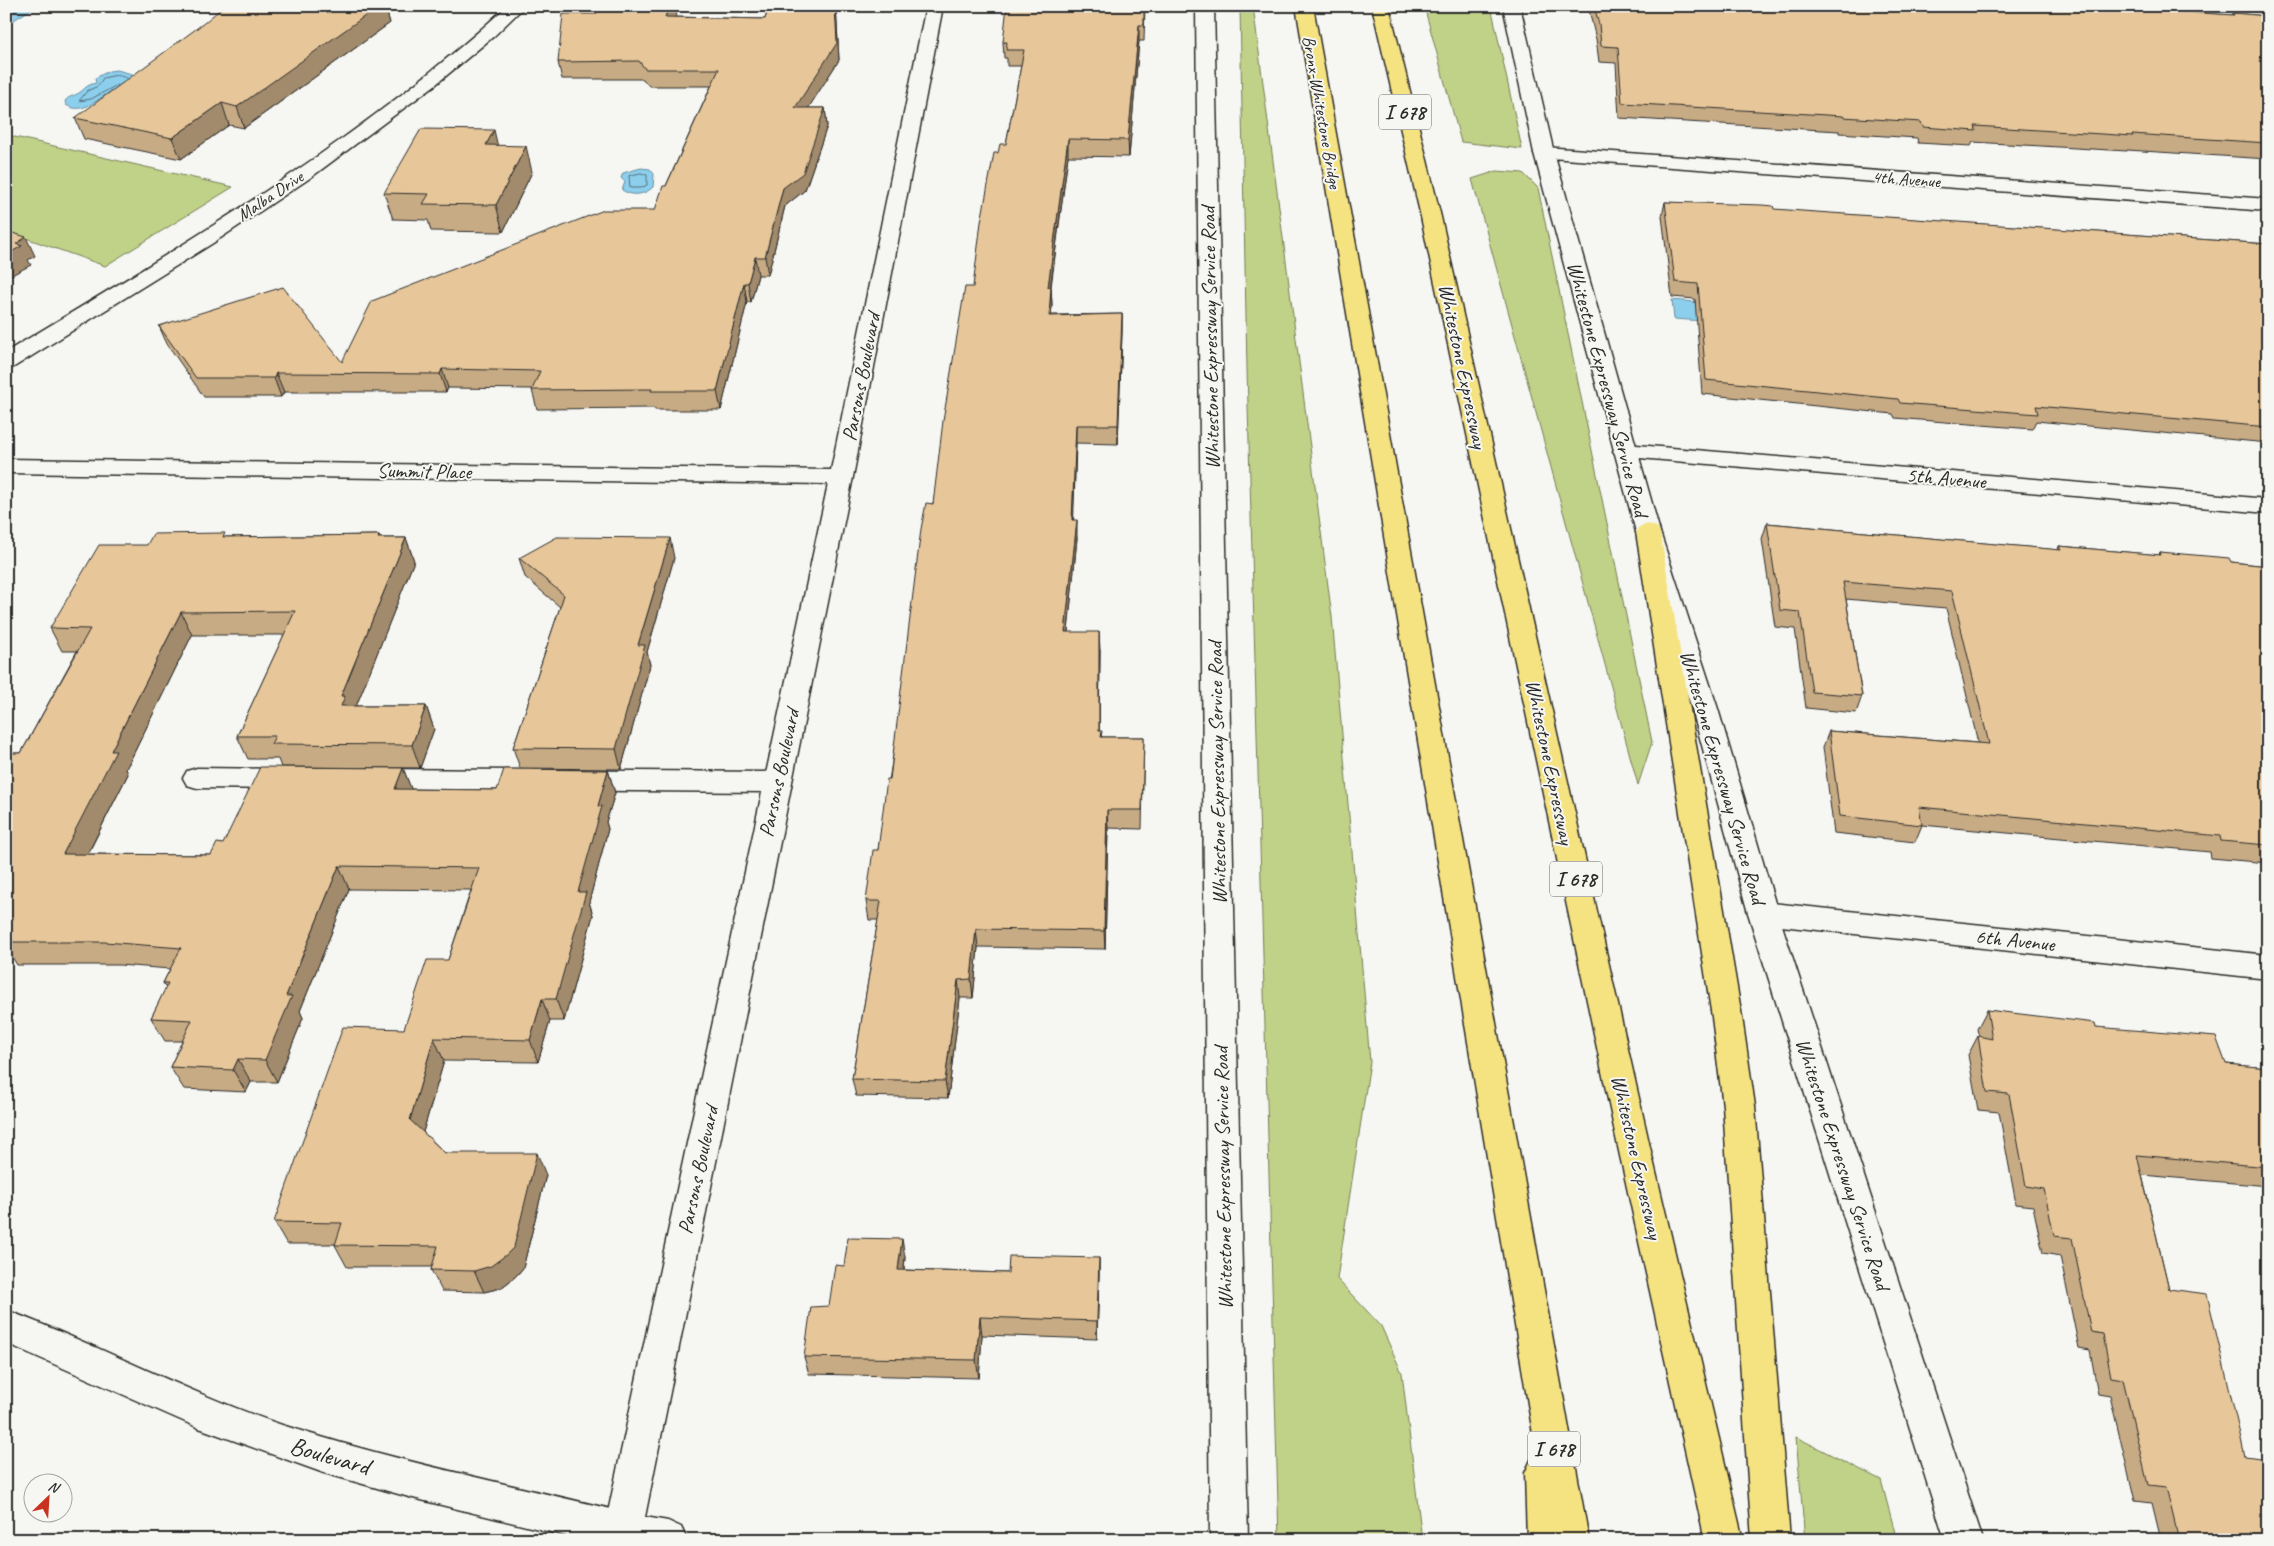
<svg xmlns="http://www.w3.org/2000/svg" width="2274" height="1546" font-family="Caveat,sans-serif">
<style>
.green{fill:#c0d287;stroke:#767e59}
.water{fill:#8ccfed;stroke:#658d9f}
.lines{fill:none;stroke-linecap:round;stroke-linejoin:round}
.shore{stroke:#526d79;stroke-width:1}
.lane-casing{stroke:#2b2b2b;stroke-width:3}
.street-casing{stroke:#2b2b2b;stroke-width:3}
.secondary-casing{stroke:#2b2b2b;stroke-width:3}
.highway-casing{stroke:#2b2b2b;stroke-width:3}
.lane{fill:#f6f6f2;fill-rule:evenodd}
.street{fill:#f6f6f2;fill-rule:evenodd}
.secondary{fill:#f6f6f2;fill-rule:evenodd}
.highway{fill:#f5e382;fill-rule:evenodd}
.wall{fill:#c7ab84;stroke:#2b2b2b}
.shaded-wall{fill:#a28b6c;stroke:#2b2b2b}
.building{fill:#e7c79a;stroke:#2b2b2b}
.labels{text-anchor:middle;stroke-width:4;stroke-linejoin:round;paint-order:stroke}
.far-street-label{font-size:18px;fill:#2b2b2b;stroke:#f6f6f2}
.shield{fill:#f6f6f2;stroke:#686867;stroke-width:1}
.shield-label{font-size:20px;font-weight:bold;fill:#2b2b2b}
.street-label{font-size:21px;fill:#2b2b2b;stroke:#f6f6f2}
.near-street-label{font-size:25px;fill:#2b2b2b;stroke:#f6f6f2}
</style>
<rect width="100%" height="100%" fill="#f6f6f2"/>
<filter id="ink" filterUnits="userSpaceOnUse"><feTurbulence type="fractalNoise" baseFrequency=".02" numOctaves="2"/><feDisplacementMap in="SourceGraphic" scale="10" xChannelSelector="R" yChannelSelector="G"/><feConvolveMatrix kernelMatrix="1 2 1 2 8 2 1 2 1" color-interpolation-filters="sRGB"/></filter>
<g filter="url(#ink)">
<g class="green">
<polygon points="1240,6 1253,6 1332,617 1370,1062 1337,1279 1381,1326 1402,1373 1422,1540 1279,1540 1247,369"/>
<polygon points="1424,6 1491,6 1522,149 1461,142"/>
<polygon points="6,135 233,187 105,266 6,231"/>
<polygon points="1497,171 1523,173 1538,188 1652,742 1638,785 1472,179"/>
<polygon points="1796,1437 1881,1480 1897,1540 1805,1540"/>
</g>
<g class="water">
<polygon points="6,6 36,6 6,25"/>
<path d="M117,70L140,76C127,83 113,89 102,97C91,105 79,113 66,105L65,101C69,96 74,96 79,93C85,89 86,85 96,83L95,78L109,71Z"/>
<path d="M641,168L650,169L654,174L653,187C645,195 632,197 622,190L625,182L621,178L623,173Z"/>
<polygon points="1672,300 1744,306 1746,324 1674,319"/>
</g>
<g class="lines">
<g class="shore">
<polyline points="117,85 91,99 79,101 87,91 98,86 103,78 117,75 127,78"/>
<polygon points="641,173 647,175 647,185 641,188 630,188 629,176"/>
</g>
<defs>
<g id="lane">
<polygon points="197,768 291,769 301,772 305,779 301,786 291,789 197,788 187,785 183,778 187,771"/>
<polygon points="369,769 777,772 787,775 791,782 787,789 777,792 369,789 359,786 355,779 359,772"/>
</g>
<g id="street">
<path d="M507,6H525L494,36L435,85L310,178L213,243L14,367L6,369V352C179,248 357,144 507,6Z"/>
<polygon points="926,6 943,6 853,477 645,1517 668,1521 681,1527 687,1540 608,1540 604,1531 828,484 6,473 6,459 831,470"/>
<polygon points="1544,147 2268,199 2268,211 1537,157 1534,153 1537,149"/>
<polygon points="1625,444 2268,499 2268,513 1617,456 1613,451 1617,446"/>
<polygon points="1763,902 2268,955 2268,979 1763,924 1753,921 1748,913 1753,905"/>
</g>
<g id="secondary">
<polygon points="1196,6 1214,6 1248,1540 1210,1540"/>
<polygon points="1503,6 1520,6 1554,153 1660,532 1718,709 1778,913 1983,1540 1945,1540 1748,913 1692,709 1636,532 1534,153"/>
<path d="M6,1310C99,1345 187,1393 282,1425C394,1461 509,1484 623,1512L636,1518L642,1531L640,1540H583L409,1497L324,1473L199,1428L6,1343Z"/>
</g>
<g id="highway">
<polygon points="1296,6 1313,6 1589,1540 1527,1540 1525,1473 1531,1460 1537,1458"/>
<polygon points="1372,6 1389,6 1441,217 1650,1147 1743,1540 1705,1540 1618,1147 1421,217"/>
<polygon points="1648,524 1657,527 1660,532 1742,1017 1755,1106 1790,1540 1752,1540 1723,1106 1712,1017 1636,532 1639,527"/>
</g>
</defs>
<use href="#lane" class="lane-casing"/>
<use href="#street" class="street-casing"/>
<use href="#secondary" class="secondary-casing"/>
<use href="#highway" class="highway-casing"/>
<use href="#lane" class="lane"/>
<use href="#street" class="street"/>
<use href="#secondary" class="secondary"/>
<use href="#highway" class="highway"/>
</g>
<g class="wall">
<polygon points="769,6 836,6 839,60 808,108 825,108 827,126 805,190 785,206 768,275 758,275 751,302 747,302 721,410 655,410 654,408 537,409 532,390 533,389 448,388 446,392 284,392 281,397 204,397 167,344 159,326 342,362 655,210 711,86 649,86 643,79 562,79 558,62 675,17 765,19"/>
<polygon points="1145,6 1144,41 1139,41 1129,157 1068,156 1051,287 1052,305 1051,315 1122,314 1122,332 1118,444 1076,443 1073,520 1077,538 1068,632 1100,650 1099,731 1102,737 1144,737 1142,829 1108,828 1105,949 978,947 973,998 960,998 948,1098 856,1096 852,1079 878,920 869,920 866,901 878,850 933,504 973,287 998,153 1006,144 1021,66 1007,66 1007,58 1004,58 1003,42"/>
<polygon points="1588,6 2085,6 2232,15 2233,13 2268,16 2268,159 2127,150 2127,151 1973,142 1971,146 1918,143 1917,138 1839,133 1839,131 1619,118 1616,63 1599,62 1596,39"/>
<polygon points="387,13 390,23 244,128 229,125 181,159 84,139 75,118"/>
<polygon points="497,146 532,172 503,232 431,231 428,220 393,219 384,193"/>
<polygon points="1665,202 2268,244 2268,443 2036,421 2032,429 1895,418 1893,414 1702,394 1695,299 1672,297 1662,216"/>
<polygon points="1767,523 2058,550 2059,546 2159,555 2160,552 2231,562 2268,566 2268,863 2211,858 2210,852 1922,825 1915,842 1834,833 1823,747 1829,731 1978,743 1946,608 1846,599 1862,696 1856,713 1806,708 1795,629 1775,627 1762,539"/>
<polygon points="379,535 380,538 406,538 414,561 356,706 426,706 434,729 420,768 281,767 278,759 248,759 237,736 284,635 192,635 126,769 128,774 88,854 211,855 223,844 403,768 411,789 497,790 608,770 615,793 606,822 608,829 589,902 593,915 564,1021 550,1021 538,1062 444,1061 423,1132 445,1153 546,1175 523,1268 515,1277 501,1288 484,1292 442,1291 431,1270 432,1267 347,1267 335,1245 335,1244 287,1244 274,1222 404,1029 448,960 471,890 349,889 300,1011 303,1018 277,1082 251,1082 246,1092 184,1089 170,1067 182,1041 165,1041 151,1018 166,988 163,983 170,969 119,965 17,965 11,955 6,955 6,753 21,753 77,651 62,651 50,628 226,537"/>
<polygon points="519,558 674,558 647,652 650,665 621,769 520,768 513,748 560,607 525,577"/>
<polygon points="1987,1010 2096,1027 2226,1064 2268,1068 2268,1186 2142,1175 2169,1289 2245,1456 2268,1540 2161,1540 2152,1503 2135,1501 2110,1396 2098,1394 2090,1350 2079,1348 2060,1256 2043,1253 2033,1206 2016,1204 1999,1112 1978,1110 1968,1055 1978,1036 1979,1037 1977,1029"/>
<polygon points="905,1257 904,1270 1008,1273 1099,1258 1099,1276 1097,1339 982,1335 979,1378 809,1374 804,1357 829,1306 844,1266"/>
</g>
<g class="shaded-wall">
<polygon points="375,6 394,6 387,13 390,23 244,128 237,107"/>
<polygon points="669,6 680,6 668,34 665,17"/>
<polygon points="835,6 836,6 839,60 797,126 795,108"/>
<polygon points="1139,25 1139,41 1129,157 1128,140"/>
<polygon points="222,103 229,125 181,159 172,138"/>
<polygon points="825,108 827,126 805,190 785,206 768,275 765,257 783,188"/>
<polygon points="494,130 500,156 486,145"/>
<polygon points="1068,139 1068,156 1048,305 1048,287"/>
<polygon points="526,146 532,172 503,232 496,205"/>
<polygon points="26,237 35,256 28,260 31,265 6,278 6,255 16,244"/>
<polygon points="755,257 758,275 751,302 748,283"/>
<polygon points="744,283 747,302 721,410 717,391"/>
<polygon points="1051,287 1052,305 1050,333 1049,316"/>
<polygon points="1122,314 1122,332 1118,444 1118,425"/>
<polygon points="442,369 448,388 446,392 440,374"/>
<polygon points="276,373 284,392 281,397 274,378"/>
<polygon points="1076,425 1076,443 1073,538 1072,520"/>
<polygon points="1077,520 1077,538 1066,650 1065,632"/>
<polygon points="406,538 414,561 353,714 341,706 341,696"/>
<polygon points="670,538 674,558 647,652 650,665 621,769 616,749 638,645"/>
<polygon points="181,612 192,635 126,769 128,774 76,877 63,854 111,751"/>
<polygon points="1099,632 1100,650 1099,750"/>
<polygon points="426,706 434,729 420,768 412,745"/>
<polygon points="403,768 412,791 395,789"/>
<polygon points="608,770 615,793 606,822 608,829 589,902 593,915 564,1021 556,999 578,892 598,806"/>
<polygon points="1107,810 1108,828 1105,949 1104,931"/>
<polygon points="339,866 349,889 300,1011 303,1018 277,1082 265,1060 286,996"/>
<polygon points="976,929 978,947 973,998 971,979"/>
<polygon points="958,980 960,998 948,1098 945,1081"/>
<polygon points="542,999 550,1021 538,1062 530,1040"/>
<polygon points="434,1038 444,1061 420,1142 410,1120"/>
<polygon points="238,1059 251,1082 246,1092 233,1070"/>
<polygon points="537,1153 546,1175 523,1268 515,1277 501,1288 484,1292 474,1271"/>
<polygon points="902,1239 905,1257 902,1288 898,1270"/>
<polygon points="1099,1258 1099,1276 1097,1339 1097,1321"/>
<polygon points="980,1317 982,1335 979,1378 976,1360"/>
</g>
<g class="building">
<polygon points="224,6 379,6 237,107 222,103 172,138 75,118 204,23"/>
<polygon points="600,6 669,6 665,17 765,19 769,6 835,6 837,43 795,108 825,108 803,173 783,188 765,257 755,257 748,283 744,283 717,391 651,391 652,389 532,390 540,371 442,369 440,374 276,373 274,378 196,378 159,326 283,287 342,362 372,301 604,210 655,210 663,186 666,186 719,69 645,69 639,61 558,62 563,14 596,14"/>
<polygon points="1007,6 1144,6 1144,25 1139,25 1128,140 1068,139 1048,287 1051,287 1049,316 1122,314 1118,425 1076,425 1072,520 1077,520 1065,632 1099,632 1099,731 1102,731 1101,737 1144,737 1142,810 1107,810 1104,931 976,929 971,979 958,980 945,1081 852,1079 881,901 866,901 873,850 878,850 887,779 890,779 921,529 926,503 933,504 943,421 965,287 973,287 981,222 994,153 998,153 1000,144 1006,144 1024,50 1006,50 1007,42 1003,42"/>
<polygon points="1594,6 2085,6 2234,15 2233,13 2268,16 2268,143 2132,134 2133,136 1975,126 1976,131 1923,127 1921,122 1843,117 1843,116 1622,103 1618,47 1601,46 1599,24"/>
<polygon points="421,129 494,130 486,145 526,146 496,205 423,204 429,194 384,193"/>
<polygon points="1665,202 1762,205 1773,206 1774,209 2268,244 2268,427 2036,406 2038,414 1900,403 1898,399 1706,380 1698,284 1675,282"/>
<polygon points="6,231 26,237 16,244 22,246 6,255"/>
<polygon points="1767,523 2061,550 2059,546 2161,555 2160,552 2229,558 2231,562 2268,566 2268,845 2221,841 2220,836 1919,807 1922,825 1840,816 1829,731 1989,744 1952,591 1843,582 1862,696 1812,692 1800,612 1780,610"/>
<polygon points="225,533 223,537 379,535 378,538 406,538 341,696 345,696 341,706 426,706 412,745 271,744 275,736 237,736 295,611 181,612 111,751 116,751 63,854 211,855 217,843 223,844 260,767 403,768 395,789 497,790 504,769 608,770 598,806 602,806 578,892 586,892 556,999 542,999 530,1040 434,1038 410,1120 445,1153 537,1153 514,1247 506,1255 491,1266 474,1271 431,1270 438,1246 335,1245 342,1223 274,1222 343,1027 404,1029 427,960 448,960 479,868 339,866 286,996 292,996 265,1060 238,1059 233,1070 170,1067 192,1020 151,1018 168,983 163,983 181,948 105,942 6,942 6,753 21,753 90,629 50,628 99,545 147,545 153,534"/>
<polygon points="557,537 670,538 638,645 645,645 616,749 513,748 564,595 519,558"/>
<polygon points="1987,1010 2095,1023 2096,1027 2216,1037 2226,1064 2268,1068 2268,1167 2137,1155 2169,1289 2207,1294 2245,1456 2268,1459 2268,1540 2179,1540 2166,1487 2148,1485 2123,1379 2111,1377 2103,1334 2091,1332 2072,1238 2054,1236 2044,1189 2026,1186 2009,1094 1987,1092 1978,1036 1992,1039"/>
<polygon points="848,1238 902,1239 898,1270 1008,1273 1009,1256 1099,1258 1097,1321 980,1317 976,1360 804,1357 811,1307 829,1306 835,1265 844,1266"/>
</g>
</g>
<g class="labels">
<g class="far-street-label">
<text transform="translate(1322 112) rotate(80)" y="6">Bronx-Whitestone Bridge</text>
<text transform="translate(1906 179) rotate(4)" y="6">4th Avenue</text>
<text transform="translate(270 196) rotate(-34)" y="6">Malba Drive</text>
</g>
<g class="shield">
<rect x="1379" y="94.5" width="52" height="35" rx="4"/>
<rect x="1550" y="861.5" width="52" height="35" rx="4"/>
<rect x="1528" y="1431.5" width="52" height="35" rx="4"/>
</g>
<g class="shield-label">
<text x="1405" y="119">I 678</text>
<text x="1576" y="886">I 678</text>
<text x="1554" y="1456">I 678</text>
</g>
<g class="street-label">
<text transform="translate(1210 338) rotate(-91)" y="7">Whitestone Expressway Service Road</text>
<text transform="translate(1463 366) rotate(78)" y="7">Whitestone Expressway</text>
<text transform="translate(861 377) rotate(-79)" y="7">Parsons Boulevard</text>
<text transform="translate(1608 389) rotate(75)" y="7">Whitestone Expressway Service Road</text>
<text transform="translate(424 471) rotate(1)" y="7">Summit Place</text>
<text transform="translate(1946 478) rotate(5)" y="7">5th Avenue</text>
<text transform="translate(1550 762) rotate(78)" y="7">Whitestone Expressway</text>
<text transform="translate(779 773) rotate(-78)" y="7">Parsons Boulevard</text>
<text transform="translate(1217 773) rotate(-91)" y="7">Whitestone Expressway Service Road</text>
<text transform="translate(1723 777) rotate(74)" y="7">Whitestone Expressway Service Road</text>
<text transform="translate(2015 940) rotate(6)" y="7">6th Avenue</text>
<text transform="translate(1637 1157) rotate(77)" y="7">Whitestone Expressway</text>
<text transform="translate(1843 1164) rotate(72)" y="7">Whitestone Expressway Service Road</text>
<text transform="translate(698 1170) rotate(-78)" y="7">Parsons Boulevard</text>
<text transform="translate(1223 1178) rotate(-91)" y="7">Whitestone Expressway Service Road</text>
</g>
<g class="near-street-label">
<text transform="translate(330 1455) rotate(16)" y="9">Boulevard</text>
</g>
</g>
<rect width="2274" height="1546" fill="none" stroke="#f6f6f2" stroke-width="25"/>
<rect x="12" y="12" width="2249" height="1521" fill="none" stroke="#2b2b2b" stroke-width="2" filter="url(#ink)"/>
<g transform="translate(48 1498) rotate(25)"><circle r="24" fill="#f6f6f2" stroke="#a5a5a2"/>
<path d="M0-4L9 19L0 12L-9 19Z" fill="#c8321e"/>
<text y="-8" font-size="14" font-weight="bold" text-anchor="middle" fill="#2b2b2b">N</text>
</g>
</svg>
